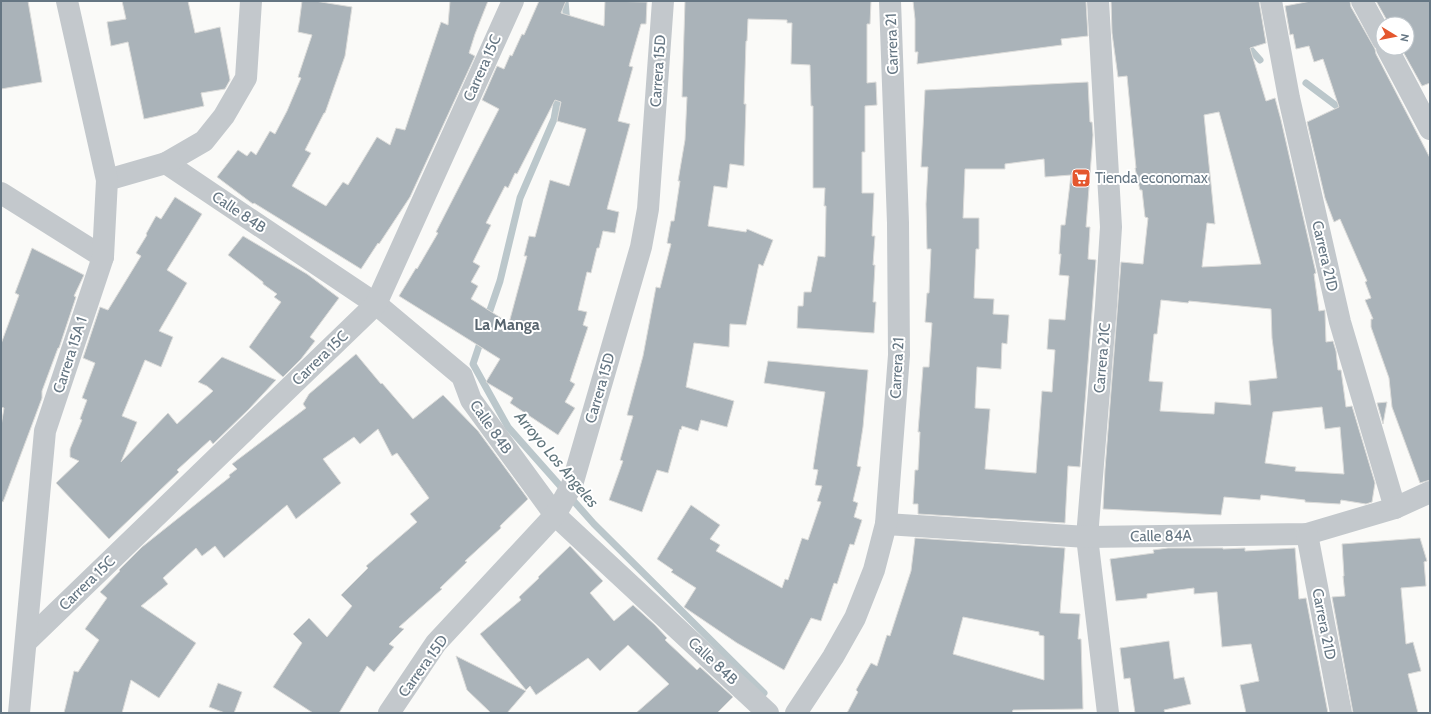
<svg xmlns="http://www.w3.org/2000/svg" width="1431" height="714" font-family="Cabin,sans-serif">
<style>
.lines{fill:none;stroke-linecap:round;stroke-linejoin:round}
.stream{stroke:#bbc7cb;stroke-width:7}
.building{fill:#aab3b9;stroke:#dcdcda;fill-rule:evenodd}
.minor{stroke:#c3c8cc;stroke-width:22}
.labels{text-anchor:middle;stroke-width:4;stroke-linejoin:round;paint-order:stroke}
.street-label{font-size:15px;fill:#657683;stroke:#fff}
.poi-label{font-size:15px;fill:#657683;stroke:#fff;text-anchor:start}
.neighbourhood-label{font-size:16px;font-weight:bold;fill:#57646e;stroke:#fff}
.water-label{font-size:16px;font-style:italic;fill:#60757c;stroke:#fff}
</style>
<rect width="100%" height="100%" fill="#fafaf8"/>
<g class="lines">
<g class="stream">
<polyline points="565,1 567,24"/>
<polyline points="1244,42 1260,60"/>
<polyline points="1306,83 1346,113"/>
<polyline points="487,319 500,281 520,198 554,119 559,91"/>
<polyline points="482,337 473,364 508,427 594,524 764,693"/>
</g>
</g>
<g class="building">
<polygon points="1,1 28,1 42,82 1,89"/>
<polygon points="122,1 188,1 195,33 220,27 230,80 225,89 201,93 204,106 144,119 128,42 111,46 107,22 126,19"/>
<polygon points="302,1 315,1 352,7 345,56 325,113 324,113 305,150 311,153 292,186 326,206 343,182 348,185 377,137 390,145 396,128 405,130 441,22 448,25 450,1 488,1 475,34 469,53 475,56 410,197 379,244 378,243 361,269 254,203 253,204 217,177 238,150 247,156 251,151 256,155 270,131 275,134 287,111 301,78 298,77 312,35 298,32"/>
<path d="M539,1H566L561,13L604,26L605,1L647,2L646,24H641L629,66L633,67L618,121L630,124L607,209L619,212L615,233L603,231L599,248H597L591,273L587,272L578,310L587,312L583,325L588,327L570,381L575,384L565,402L575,408L558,435L510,403L513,398L486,382L500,359L399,296L416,268L417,269L438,233L436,232L499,109L482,100L497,66L504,69L510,55L512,56L522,34L524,35ZM555,100L561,102L557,121L586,129L569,186L550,180L535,237L529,236L524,256H527L509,323L471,299L478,286L471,282L480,266L473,262L491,225L486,223L505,186L508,188L515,173L517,174Z"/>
<polygon points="685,1 871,1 870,24 867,24 867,83 876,82 877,105 865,106 865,152 862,152 862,193 874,193 872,236 875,236 873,265 875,265 873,302 876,302 874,333 797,328 798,306 803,306 804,292 811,292 818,256 825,257 826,206 824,206 825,188 813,188 813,106 811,106 810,65 791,64 792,23 787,23 787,20 748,19 747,41 746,41 744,104 746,104 744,166 730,164 727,188 714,186 708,226 746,232 747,229 773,240 763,266 759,264 746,325 730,324 729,347 694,343 686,387 734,401 727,427 701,420 698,431 682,426 681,430 680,429 668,473 657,470 642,512 609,500 623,461 620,460 633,416 627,415 643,356 656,287 660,288 671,244 667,243 671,221 674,221 680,181 678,181 685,140 687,97 682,97"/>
<polygon points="913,1 1086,1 1088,36 1061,39 1062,45 917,64 918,52 915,52 915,19"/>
<path d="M1111,1H1259L1266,43L1250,48L1266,101L1275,98L1281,120L1316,273L1314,274L1319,311L1325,310V313L1326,342L1333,341L1336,351L1338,370H1341L1346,407L1352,406L1375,483L1372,502L1366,504L1341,500L1340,504L1305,502V500L1261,495L1260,500L1224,497L1221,515L1103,509L1105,469L1121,262L1143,264L1148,218L1145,217L1142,190H1140L1135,168H1136L1127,76L1118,77L1112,33ZM1219,112L1261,264L1202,267L1207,223L1215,224L1204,115ZM1161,300L1188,303L1189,301L1271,309L1272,338L1277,378L1249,381L1251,405L1215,402L1214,414L1160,411L1163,382L1149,381L1154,334H1157ZM1322,407L1325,429L1340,427L1344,474L1295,471L1296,467L1265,463L1273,412Z"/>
<polygon points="1311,1 1350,1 1351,7 1375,49 1376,54 1430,158 1430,480 1420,483 1392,407 1389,378 1371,327 1371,319 1373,319 1365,300 1371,298 1365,282 1367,281 1340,219 1334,222 1325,198 1307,122 1339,107 1323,59 1314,62 1309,46 1296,49 1293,34 1290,35 1285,6"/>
<polygon points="1376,1 1430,1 1430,83 1422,86 1401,48 1407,48 1407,24 1389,24"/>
<path d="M1088,82L1090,122H1092L1093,135L1086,227H1090L1088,259L1096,260L1080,467L1068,466L1065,523L918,514V504H913L915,470H918L920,432H918L923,367H929L932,323L925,322L927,293H929L931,249H927L926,204L928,167H921L925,90ZM1044,159L1045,177L1071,175L1065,225H1061L1059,254H1061L1059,275L1069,276L1065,320L1049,319L1047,349L1055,350L1052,392L1042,391L1036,473L985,469L990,409L975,408L977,367L1001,369L1002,343L1007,344L1009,315L993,314L994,299L974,298L976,249H979V218H963L965,169H1005V164Z"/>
<polygon points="175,197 202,214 167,270 187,283 159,331 173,337 161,367 145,360 122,416 137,422 121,462 168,413 177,424 213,391 207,386 198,382 222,357 276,380 249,409 213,444 210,440 177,470 179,472 109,539 56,483 79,461 70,457 70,449 82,420 80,419 87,400 82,398 95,363 83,358 100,307 108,310 141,256 136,253 147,235 146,234 156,216 161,219"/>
<polygon points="243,236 307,274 339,298 310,337 315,341 301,359 283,377 249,347 281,302 274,297 277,294 263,284 263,282 228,255"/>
<polygon points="32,248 84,275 74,296 76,297 59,348 58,348 42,391 42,398 3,502 1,501 1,426 4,408 1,407 1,344 19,295 15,293"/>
<polygon points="356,354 381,384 382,383 413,419 443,395 478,431 528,499 500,526 501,528 465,561 467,562 440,588 442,589 399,627 404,629 389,644 394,647 374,672 367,666 339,713 313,713 273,687 302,643 293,634 309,618 327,637 352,606 341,595 368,568 366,566 417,522 410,514 429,498 397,453 392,456 378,429 360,444 354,437 323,459 341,483 296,519 287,505 224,558 215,546 202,556 196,548 163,578 168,584 141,606 196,643 159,698 131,680 122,713 64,713 74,671 78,672 99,640 85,629 107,598 100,592 120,571 119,570 142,547 230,477 229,475 237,469 232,464 306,408 303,404 309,394"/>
<polygon points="768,361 868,370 863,427 857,466 861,467 853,501 858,503 854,517 862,520 854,545 850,544 837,584 834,583 821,621 811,618 784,670 737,643 684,607 696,588 671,572 673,570 657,559 691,505 720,525 710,539 720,545 716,551 782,588 785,579 788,580 802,538 808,540 821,502 817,501 822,486 815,485 818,470 813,469 825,392 764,383"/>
<polygon points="1387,402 1383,424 1377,403"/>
<path d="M915,538L1065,548L1060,613L1080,614L1078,639H1081L1083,709L1013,710L1012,713H847L858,692L856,690L871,663L877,666L887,635L890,636L911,571ZM963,617L1039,632V635L1044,636V680L953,654Z"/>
<polygon points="1420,538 1427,561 1424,562 1426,586 1401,588 1406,644 1413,642 1421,671 1408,674 1418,713 1353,713 1332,597 1345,596 1343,576 1344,576 1342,544"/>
<polygon points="570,546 603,581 590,593 614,621 633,605 655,625 667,638 665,640 697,670 700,667 733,697 717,713 636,713 669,684 628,645 600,671 588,658 536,695 530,686 526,690 480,634 521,600 519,597 539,578 538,577"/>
<polygon points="1168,548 1223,548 1223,549 1245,548 1245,551 1295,548 1299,599 1306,598 1328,713 1246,713 1240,685 1259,681 1251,644 1222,647 1217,592 1194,594 1194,588 1147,594 1147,598 1116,601 1110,559 1154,553 1153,550"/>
<polygon points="1169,641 1174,679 1184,677 1191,704 1164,710 1165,713 1135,713 1130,678 1124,679 1120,648"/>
<polygon points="456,656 526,691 507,713 491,713 467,690"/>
<polygon points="218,683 242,692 234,713 225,713 209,707"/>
</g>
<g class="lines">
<g class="minor">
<polyline points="1098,1 1111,227 1106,306 1087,537 1108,713"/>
<polyline points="1271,1 1289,98 1340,322 1395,508"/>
<polyline points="1362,1 1383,40"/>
<polyline points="1387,48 1430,129"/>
<polyline points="166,163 376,304 462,376 471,400 555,515 768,713"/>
<polyline points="107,180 166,163 204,141 224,116 246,78 251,1"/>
<polyline points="1,193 103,257"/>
<polyline points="886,524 1087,537 1307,534 1395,508 1430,492"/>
<polyline points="1307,534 1341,713"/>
<polyline points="26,642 376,304 513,1"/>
<polyline points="19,713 45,431 103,257 107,180 67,1"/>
<polyline points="389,713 436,643 555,515 572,485 641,247 648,209 663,1"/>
<polyline points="796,713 833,657 855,618 874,570 886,524 899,355 898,223 890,1"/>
</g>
</g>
<defs>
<symbol id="supermarket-square" viewBox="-11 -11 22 22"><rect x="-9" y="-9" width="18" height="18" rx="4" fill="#e4572e" stroke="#fff"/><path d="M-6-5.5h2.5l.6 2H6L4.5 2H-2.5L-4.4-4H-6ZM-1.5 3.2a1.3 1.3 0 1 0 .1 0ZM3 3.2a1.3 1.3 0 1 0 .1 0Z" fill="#fff"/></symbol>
</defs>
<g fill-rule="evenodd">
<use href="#supermarket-square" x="1070" y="167" width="22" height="22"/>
</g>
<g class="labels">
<g class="street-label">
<text transform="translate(892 44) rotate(-92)" y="5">Carrera 21</text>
<text transform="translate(482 68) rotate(-66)" y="5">Carrera 15C</text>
<text transform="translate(658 71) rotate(-86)" y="5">Carrera 15D</text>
<text transform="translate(239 212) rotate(34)" y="5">Calle 84B</text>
<text transform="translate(1325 256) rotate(77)" y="5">Carrera 21D</text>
<text transform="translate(70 355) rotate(-72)" y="5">Carrera 15A 1</text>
<text transform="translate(320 358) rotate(-44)" y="5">Carrera 15C</text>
<text transform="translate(1102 358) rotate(-85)" y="5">Carrera 21C</text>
<text transform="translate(897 368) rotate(-87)" y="5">Carrera 21</text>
<text transform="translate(600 388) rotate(-74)" y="5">Carrera 15D</text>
<text transform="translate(491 427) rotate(55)" y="5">Calle 84B</text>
<text transform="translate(1161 536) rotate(-1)" y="5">Calle 84A</text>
<text transform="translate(87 583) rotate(-44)" y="5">Carrera 15C</text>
<text transform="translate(1324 624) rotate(79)" y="5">Carrera 21D</text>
<text transform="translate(713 661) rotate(43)" y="5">Calle 84B</text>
<text transform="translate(423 666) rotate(-54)" y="5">Carrera 15D</text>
</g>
<g class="poi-label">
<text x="1095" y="183">Tienda economax</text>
</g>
<g class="neighbourhood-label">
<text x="507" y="330">La Manga</text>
</g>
<g class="water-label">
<text transform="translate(557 459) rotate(50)" y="6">Arroyo Los Angeles</text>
</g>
</g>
<rect width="1431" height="714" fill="none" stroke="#657683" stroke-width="4"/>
<g transform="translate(1395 36) rotate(100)"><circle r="19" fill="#ffffff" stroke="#c1c8cd"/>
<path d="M0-3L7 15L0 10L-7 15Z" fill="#e4572e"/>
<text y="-6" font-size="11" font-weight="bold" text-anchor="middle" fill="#657683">N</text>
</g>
</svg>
